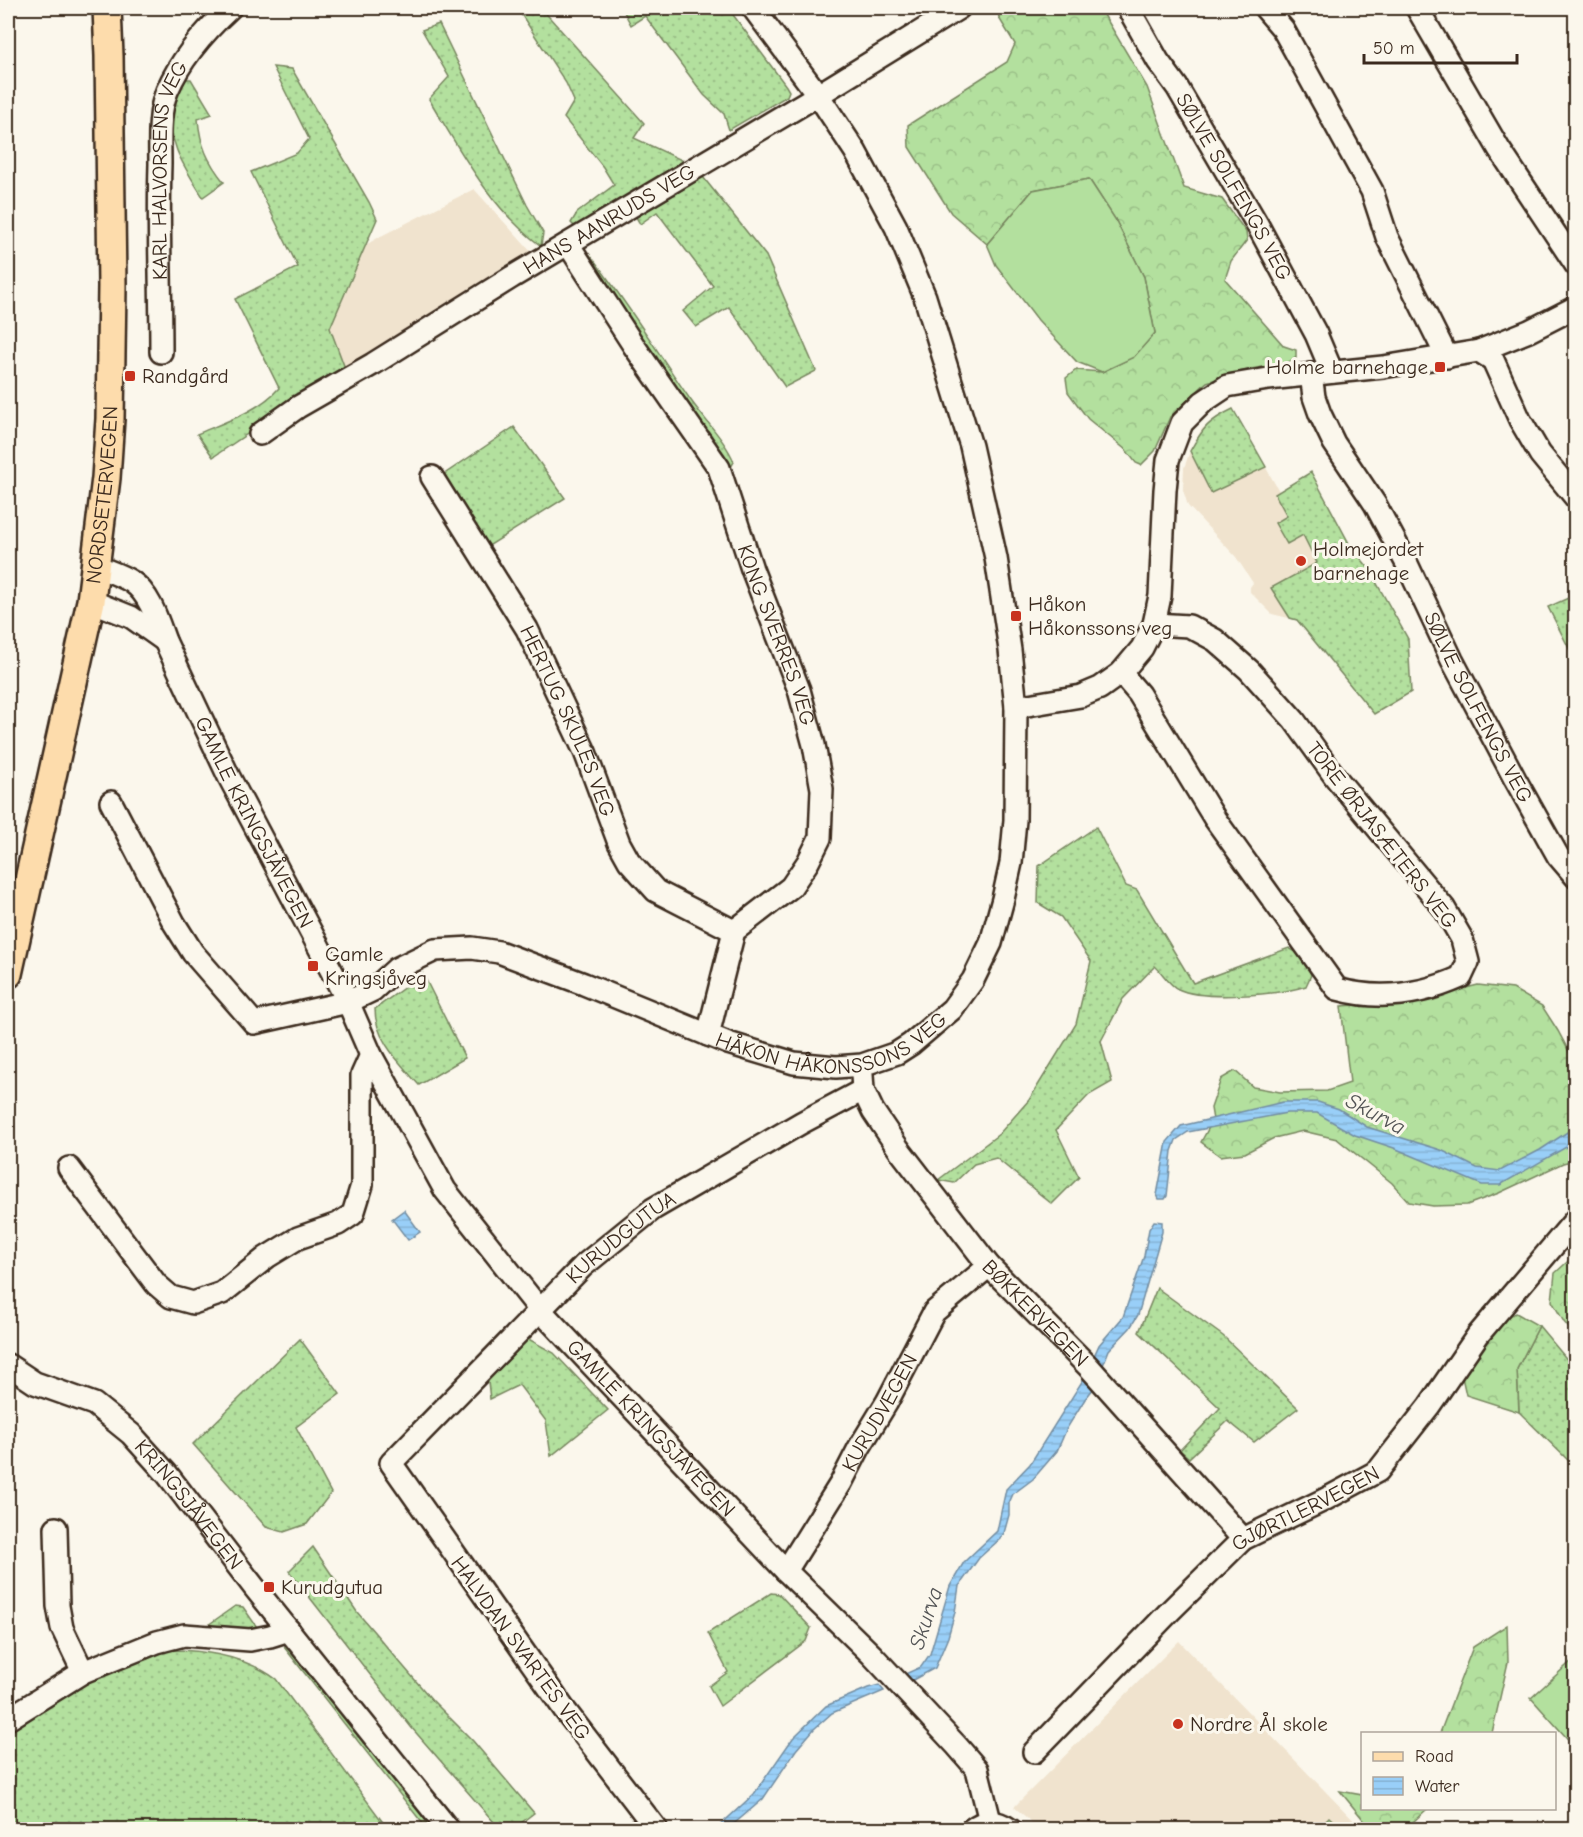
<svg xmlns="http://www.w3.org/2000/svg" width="1583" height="1837" font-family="'Comic Neue',sans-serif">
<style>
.built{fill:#f0e3ce}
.grass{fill:url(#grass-dots);stroke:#77855e;stroke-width:1.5}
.forest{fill:url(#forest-crowns);stroke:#77855e;stroke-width:1.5}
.garden{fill:#b3e09e;stroke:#77855e;stroke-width:1.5}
.water{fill:url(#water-rules);stroke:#738da1;stroke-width:1.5}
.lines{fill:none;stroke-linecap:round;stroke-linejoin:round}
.minor-casing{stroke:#3b2a1e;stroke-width:26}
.major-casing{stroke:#3b2a1e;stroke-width:32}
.minor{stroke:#fbf7ec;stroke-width:21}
.major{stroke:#fddcac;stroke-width:27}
.poi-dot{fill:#c8321e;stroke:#fbf7ec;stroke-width:2}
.labels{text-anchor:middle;stroke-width:6;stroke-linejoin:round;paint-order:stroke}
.street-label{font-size:21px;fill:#3b2a1e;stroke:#fbf7ec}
.poi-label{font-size:21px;fill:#3b2a1e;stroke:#fbf7ec;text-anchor:start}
.water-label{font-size:22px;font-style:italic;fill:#525354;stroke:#fbf7ec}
</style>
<defs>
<pattern id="grass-dots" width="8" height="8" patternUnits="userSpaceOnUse" patternTransform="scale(1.5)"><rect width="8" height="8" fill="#b3e09e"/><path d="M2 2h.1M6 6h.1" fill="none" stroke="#9bc088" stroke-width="1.8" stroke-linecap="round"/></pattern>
<pattern id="forest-crowns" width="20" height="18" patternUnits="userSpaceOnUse" patternTransform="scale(1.5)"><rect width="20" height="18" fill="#b3e09e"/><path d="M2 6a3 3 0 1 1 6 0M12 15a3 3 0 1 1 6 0" fill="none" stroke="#9bc088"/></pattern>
<pattern id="water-rules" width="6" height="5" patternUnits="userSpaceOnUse" patternTransform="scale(1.5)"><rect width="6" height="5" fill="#99cff8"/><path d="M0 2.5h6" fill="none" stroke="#85b2d4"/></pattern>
</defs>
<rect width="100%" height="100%" fill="#fbf7ec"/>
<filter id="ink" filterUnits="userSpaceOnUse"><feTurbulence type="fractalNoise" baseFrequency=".0167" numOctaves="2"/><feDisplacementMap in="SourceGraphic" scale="12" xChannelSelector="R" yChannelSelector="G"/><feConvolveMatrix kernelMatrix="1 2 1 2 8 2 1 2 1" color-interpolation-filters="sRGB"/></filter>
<g filter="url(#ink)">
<g class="built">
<polygon points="474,189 533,254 305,398 253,311 381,236"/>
<polygon points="1233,409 1279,491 1311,472 1350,545 1367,566 1408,639 1411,692 1374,714 1297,620 1272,614 1250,592 1250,587 1253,583 1236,557 1188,506 1183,490 1184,468 1190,451 1202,429 1217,417"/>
<polygon points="1179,1641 1362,1829 1036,1829 1027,1818 1014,1807"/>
</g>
<g class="grass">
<polygon points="517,8 541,8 644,123 634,138 686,162 576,228 571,223 577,213 614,185 603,167 564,118 574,101 566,83"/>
<polygon points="622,8 728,8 786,86 789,91 787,96 729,130 724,114 704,95 645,16 631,25"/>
<path d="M439,24L527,205L543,233L541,246C490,208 461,152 429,99L449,77L422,30Z"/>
<path d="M273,67L292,69L369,202L377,219L330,328L346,371L283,410L213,457L197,434C225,422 259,411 279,388L235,299L298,267L251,172L297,153L309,139Z"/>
<path d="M186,79H191L212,114L198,119C200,145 208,162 224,182L203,197C185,168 166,142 172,107C174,94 177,87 186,79Z"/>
<polygon points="703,177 766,256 816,371 785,387 729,307 696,327 683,311 713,286 657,212 640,224 636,217"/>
<path d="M590,255C627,302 658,353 692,402C705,420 727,443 734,462L731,467H727L589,264Z"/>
<path d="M1233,409L1266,467L1211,493L1190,451C1203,428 1208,421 1233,409Z"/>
<polygon points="514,427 565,498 487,547 443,475"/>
<polygon points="1311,472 1350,545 1367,566 1408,639 1411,692 1374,714 1297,620 1290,618 1271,588 1317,563 1303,535 1287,544 1275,523 1287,516 1275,494"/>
<polygon points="1575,595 1575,660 1548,607"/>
<path d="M1096,827L1126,886L1137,890L1193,983L1289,948L1303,956L1311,975L1306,986C1279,995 1203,1001 1178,989C1169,985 1162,972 1155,966L1123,999L1101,1041L1112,1082L1089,1095L1056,1130L1079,1177L1052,1204L996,1158L974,1164L954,1183L938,1180L999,1134L1029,1100L1076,1024L1091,961L1061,917L1038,903L1039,866Z"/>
<path d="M423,974L465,1058L419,1085C400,1063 375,1040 375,1009Z"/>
<polygon points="1157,1288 1223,1336 1298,1408 1254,1442 1228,1421 1189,1458 1180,1450 1220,1408 1139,1332"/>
<polygon points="1539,1326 1575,1369 1575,1467 1519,1412 1517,1369"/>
<polygon points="523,1336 554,1353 608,1410 551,1456 546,1421 519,1385 490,1399 487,1373"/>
<polygon points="300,1339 340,1394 296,1427 331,1493 307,1524 284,1532 266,1527 193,1444"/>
<polygon points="313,1547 357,1612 433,1701 473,1741 534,1813 513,1829 500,1829 411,1727 289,1571"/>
<polygon points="771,1593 779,1594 811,1628 806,1641 720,1706 709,1686 728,1672 708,1633"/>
<polygon points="235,1606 243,1607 259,1630 209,1629 208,1625"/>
<polygon points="284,1647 297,1654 437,1829 427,1829"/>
<path d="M169,1650C206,1650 246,1657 276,1679L388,1829H8V1727C59,1696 109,1664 169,1650Z"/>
</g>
<g class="forest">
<polygon points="1001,8 1100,8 1147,87 1184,188 1222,199 1246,232 1247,240 1231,261 1225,279 1284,346 1296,350 1296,358 1287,363 1251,369 1207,382 1170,417 1155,451 1141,465 1136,463 1126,450 1088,419 1068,392 1066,378 1076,370 1102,372 1133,357 1155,333 1144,277 1115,219 1089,179 1033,190 987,244 951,213 909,147 908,125 1007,62 1015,44 999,18 998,9"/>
<path d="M1478,985L1513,989L1542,1006L1558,1031L1575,1063V1160L1563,1163L1499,1193L1467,1205L1433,1206L1409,1202L1392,1183L1337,1139L1303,1131L1274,1138L1245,1153L1220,1156L1201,1142L1213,1120L1211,1108L1221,1079L1235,1071L1253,1087L1280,1092L1327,1091L1350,1083L1341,1006C1388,1003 1432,997 1478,985Z"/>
<polygon points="1575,1255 1575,1275 1573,1289 1575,1292 1575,1335 1564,1322 1552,1301 1555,1273"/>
<polygon points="1516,1313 1539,1326 1517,1369 1519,1412 1466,1395 1462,1377 1501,1319"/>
<polygon points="1507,1625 1508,1662 1492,1733 1440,1733 1473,1647"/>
<polygon points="1340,1791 1362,1795 1362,1808 1427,1809 1413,1822 1413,1829 1371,1829"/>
</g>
<g class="garden">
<polygon points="1089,179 1115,219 1144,277 1155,333 1134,357 1102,372 1077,362 1038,320 996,265 987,244 1033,190"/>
<polygon points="1575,1658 1575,1747 1531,1698"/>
<polygon points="1329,1817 1342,1829 1317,1829"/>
</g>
<g class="water">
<polygon points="1283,1102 1318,1102 1339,1109 1367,1127 1441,1150 1477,1168 1500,1171 1540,1150 1575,1127 1575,1142 1500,1185 1482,1185 1394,1148 1355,1135 1317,1113 1287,1113 1188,1132 1176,1140 1172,1151 1167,1196 1165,1199 1159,1199 1157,1195 1167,1142 1181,1126"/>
<polygon points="404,1210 420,1232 408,1240 392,1219"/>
<polygon points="1154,1221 1162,1222 1162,1232 1138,1315 1130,1328 1109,1350 1094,1388 1085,1399 1067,1428 1057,1451 1033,1479 1013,1494 1009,1503 1009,1515 1004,1533 1000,1539 979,1558 959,1586 955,1612 948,1637 935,1668 909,1682 903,1675 921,1667 930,1654 950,1586 964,1562 997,1531 1006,1489 1030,1464 1083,1380 1099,1345 1123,1317 1144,1256 1149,1229"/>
<polygon points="879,1685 884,1691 832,1713 814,1729 796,1750 763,1799 728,1829 716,1829 754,1794 793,1738 826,1706 868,1688"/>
</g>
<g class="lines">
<defs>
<g id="minor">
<path id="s1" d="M1128,8L1158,61L1177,87L1257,224L1316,334L1332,372"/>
<polyline points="1265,8 1283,29 1372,191 1387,237 1447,357"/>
<polyline points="1417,8 1499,149 1576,265"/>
<path id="s2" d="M568,244L634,346L719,468L752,569L799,690L814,745L822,789L820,838L808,862L791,887L734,931L708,1035"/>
<polyline points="1479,351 1493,360 1520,420 1540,454 1576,498"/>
<path id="s3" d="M161,352C161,289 158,227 160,164C160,141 158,113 167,91C181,58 204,32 230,8"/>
<path id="s4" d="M1311,374L1314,397L1320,414L1334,443L1375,504L1406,562L1452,660L1515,779L1558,856L1576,877"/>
<path id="s5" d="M260,434L298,407L373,364L512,277L818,95L959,8"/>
<path id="s6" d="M432,477L527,629L585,752L619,843L629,861L656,891L734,931"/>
<path id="s7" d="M96,566C108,571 121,575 132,582C150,594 158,622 165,641L229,777L348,1002L371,1055L445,1190L540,1310L786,1571L872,1655L957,1746L977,1769L990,1821"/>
<polyline points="91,601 131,617 165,641"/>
<path d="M1121,673L1139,694L1215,819L1337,989C1380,1001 1421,995 1461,977L1468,962L1462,939L1444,908L1336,778L1294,720L1249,670L1215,640L1189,626L1154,624"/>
<polyline points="1016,707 1081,696 1100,688 1121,673 1142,648 1154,624 1160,596 1165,490 1168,460 1182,423 1203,402 1227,386 1268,379 1383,367 1479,351 1529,331 1576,307"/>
<path id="s8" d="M111,802L174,923L193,953L254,1023L348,1002L373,990L396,969L435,950L472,948L499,952L584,984L728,1043L794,1063L836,1067L862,1065L897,1053L911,1044L952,1009L973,980L991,943L1003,899L1011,863L1015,820L1016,707L1010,650L996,558L971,446L925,297L896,227L855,151L818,95L753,8"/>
<path id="s9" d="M862,1075L863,1090L873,1111L898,1148L989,1266L1088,1366L1243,1539"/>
<polyline points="69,1168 156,1284 171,1297 193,1303 222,1293 267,1257 298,1238 338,1224 353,1214 362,1185 362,1075 371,1055"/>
<path id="s10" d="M8,1365L35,1383L94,1404L131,1434L167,1474L254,1587L449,1830"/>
<polyline points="56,1528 58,1606 62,1628 83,1672"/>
<path id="s11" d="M786,1571L841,1483L859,1448L887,1402L934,1312L989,1266"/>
<polyline points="8,1719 83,1672 157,1642 184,1635 250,1640 270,1636 289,1630"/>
<path id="s12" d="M1034,1752L1171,1610L1243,1539L1324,1500L1378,1471L1429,1406L1478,1335L1576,1219"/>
<path id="s13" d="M657,1830L564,1709L391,1463L583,1266L653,1209L801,1123L863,1090"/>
<path d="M971,1830C984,1819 997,1820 1011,1830"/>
</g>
<g id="major">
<path id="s14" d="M8,974L91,601L106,478L110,419L112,286L109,56L107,8"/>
</g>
</defs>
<use href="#minor" class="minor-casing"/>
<use href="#major" class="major-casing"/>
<use href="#minor" class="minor"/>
<use href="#major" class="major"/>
</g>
</g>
<g class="poi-dot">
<rect x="1434" y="361" width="12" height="12" rx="3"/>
<rect x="124" y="370" width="12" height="12" rx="3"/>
<circle cx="1301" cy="561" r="6"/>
<rect x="1010" y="610" width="12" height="12" rx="3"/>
<rect x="307" y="960" width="12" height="12" rx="3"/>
<rect x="263" y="1581" width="12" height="12" rx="3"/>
<circle cx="1178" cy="1724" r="6"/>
</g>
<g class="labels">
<g class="street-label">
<text dy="7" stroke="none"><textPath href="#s3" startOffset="183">KARL HALVORSENS VEG</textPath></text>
<text dy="7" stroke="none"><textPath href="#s1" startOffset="208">SØLVE SOLFENGS VEG</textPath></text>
<text dy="7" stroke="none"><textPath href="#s5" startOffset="410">HANS AANRUDS VEG</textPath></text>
<text dy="7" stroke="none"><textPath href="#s14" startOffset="489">NORDSETERVEGEN</textPath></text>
<text dy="7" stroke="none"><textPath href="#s2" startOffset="447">KONG SVERRES VEG</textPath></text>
<text dy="7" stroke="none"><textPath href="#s4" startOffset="375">SØLVE SOLFENGS VEG</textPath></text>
<text dy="7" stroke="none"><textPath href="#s6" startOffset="280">HERTUG SKULES VEG</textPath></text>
<text dy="7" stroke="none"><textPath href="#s7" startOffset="310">GAMLE KRINGSJÅVEGEN</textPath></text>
<text transform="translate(1382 835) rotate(52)" y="7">TORE ØRJASÆTERS VEG</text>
<text dy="7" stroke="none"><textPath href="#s8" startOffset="885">HÅKON HÅKONSSONS VEG</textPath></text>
<text dy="7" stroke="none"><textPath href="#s13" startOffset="776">KURUDGUTUA</textPath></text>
<text dy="7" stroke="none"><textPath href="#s9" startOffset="298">BØKKERVEGEN</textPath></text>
<text dy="7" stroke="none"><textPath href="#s11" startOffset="184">KURUDVEGEN</textPath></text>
<text dy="7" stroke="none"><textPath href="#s7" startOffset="1040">GAMLE KRINGSJÅVEGEN</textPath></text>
<text dy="7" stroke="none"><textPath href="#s10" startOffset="234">KRINGSJÅVEGEN</textPath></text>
<text dy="7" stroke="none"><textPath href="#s12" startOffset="368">GJØRTLERVEGEN</textPath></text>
<text transform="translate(521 1648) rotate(54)" y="7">HALVDAN SVARTES VEG</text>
</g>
<g class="poi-label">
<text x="1428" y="374" text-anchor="end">Holme barnehage</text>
<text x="142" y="383">Randgård</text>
<text x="1313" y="556">Holmejordet<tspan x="1313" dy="24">barnehage</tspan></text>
<text x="1028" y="611">Håkon<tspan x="1028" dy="24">Håkonssons veg</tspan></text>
<text x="325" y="961">Gamle<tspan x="325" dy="24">Kringsjåveg</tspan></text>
<text x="281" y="1594">Kurudgutua</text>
<text x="1190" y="1731">Nordre Ål skole</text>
</g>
<g class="water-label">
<text transform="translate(1376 1113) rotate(28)" y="8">Skurva</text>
<text transform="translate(925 1618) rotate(-72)" y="8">Skurva</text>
</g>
</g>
<rect width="1583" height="1837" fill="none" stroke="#fbf7ec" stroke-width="30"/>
<rect x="15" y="15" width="1553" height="1807" fill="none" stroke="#3b2a1e" stroke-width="2" filter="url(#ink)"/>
<rect x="1361" y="1732" width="195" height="78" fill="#fbf7ec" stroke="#aea59a" stroke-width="1.5"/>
<rect x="1373" y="1752" width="30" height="9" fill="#fddcac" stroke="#aea59a" stroke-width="1.5"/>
<text x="1415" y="1762" font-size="18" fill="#3b2a1e">Road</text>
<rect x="1373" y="1777" width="30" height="18" fill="url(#water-rules)" stroke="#aea59a" stroke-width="1.5"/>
<text x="1415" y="1792" font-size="18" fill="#3b2a1e">Water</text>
<path d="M1364 54v9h153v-9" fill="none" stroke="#3b2a1e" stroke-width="3"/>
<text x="1373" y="54" font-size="18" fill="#3b2a1e" stroke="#fbf7ec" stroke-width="4.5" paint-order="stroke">50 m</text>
</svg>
